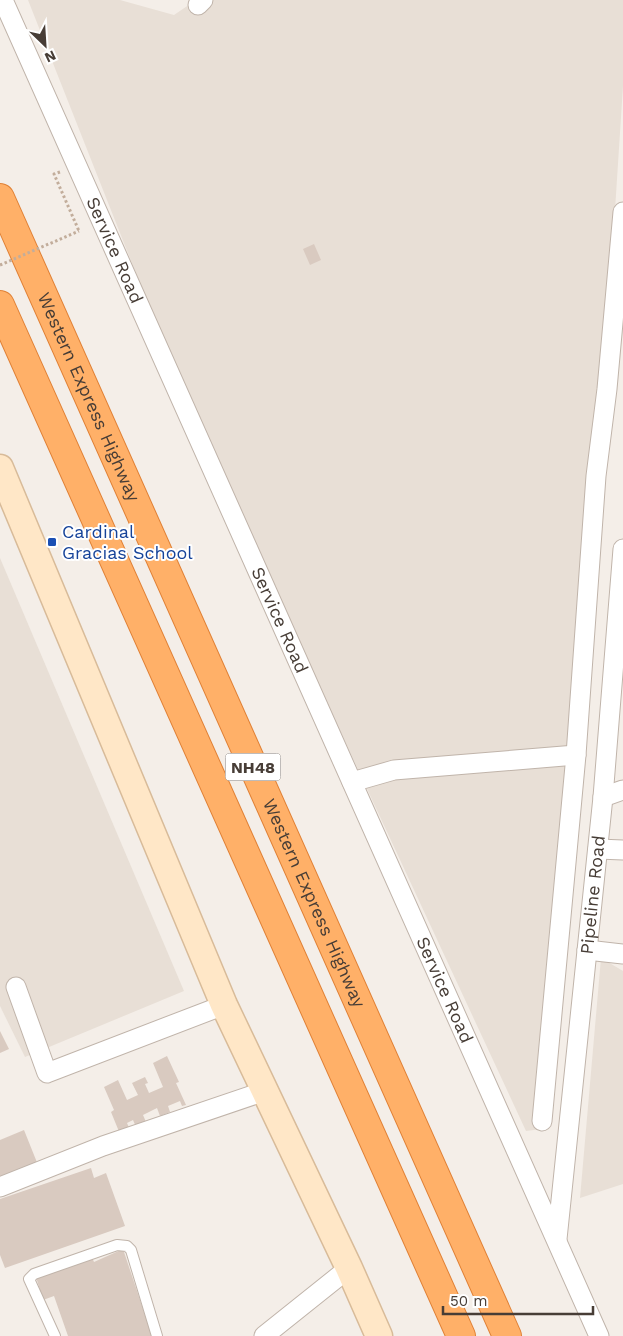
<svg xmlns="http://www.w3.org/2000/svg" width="623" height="1336" font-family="'Work Sans',sans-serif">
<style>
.residential{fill:#e8dfd6}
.building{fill:#d9cac0}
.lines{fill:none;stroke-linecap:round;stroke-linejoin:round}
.lane-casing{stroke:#c0b4aa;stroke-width:12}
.street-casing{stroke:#c0b4aa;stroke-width:21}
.secondary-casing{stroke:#d8bb99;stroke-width:29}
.highway-casing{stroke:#e08136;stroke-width:30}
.path{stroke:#c2ad9b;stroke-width:3;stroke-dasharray:2.5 2.5;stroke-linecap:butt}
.lane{stroke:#fff;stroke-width:10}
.street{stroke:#fff;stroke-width:19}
.secondary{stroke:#ffe7c7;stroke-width:26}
.highway{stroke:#ffb068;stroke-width:28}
.path-bridge{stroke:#c2ad9b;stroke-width:3;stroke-dasharray:2.5 2.5;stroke-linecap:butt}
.transit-dot{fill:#1a4fb4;stroke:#fff;stroke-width:2}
.labels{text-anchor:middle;stroke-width:4;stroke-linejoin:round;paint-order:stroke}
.shield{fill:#fff;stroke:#7e7772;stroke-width:1}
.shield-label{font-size:16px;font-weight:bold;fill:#473d36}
.street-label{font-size:18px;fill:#473d36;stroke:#fff}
.transit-label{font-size:18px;fill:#164399;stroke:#fff;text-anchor:start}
</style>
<rect width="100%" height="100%" fill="#f4eee8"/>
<g class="residential">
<polygon points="28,0 120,0 174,15 196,0 623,0 623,86 578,785 550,1128 526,1131 184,395"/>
<polygon points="0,558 184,991 25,1057 0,1006"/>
<polygon points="601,958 623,971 623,1184 580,1198"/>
</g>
<g class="building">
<polygon points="314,244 321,260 310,265 303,249"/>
<polygon points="0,1031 9,1049 0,1053"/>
<polygon points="167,1056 179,1082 176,1083 186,1105 182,1106 180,1101 168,1106 170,1112 160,1116 157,1108 143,1115 146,1122 136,1127 133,1120 127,1123 130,1130 120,1134 111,1112 114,1110 104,1087 118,1080 127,1100 138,1095 132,1083 145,1077 148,1083 145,1084 149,1093 163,1087 153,1063"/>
<polygon points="24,1130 38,1165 0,1180 0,1140"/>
<polygon points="91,1168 94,1178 106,1173 125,1226 5,1268 0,1255 0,1199"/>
<polygon points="123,1249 152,1336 68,1336 54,1296 43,1300 36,1277 91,1255 94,1262"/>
</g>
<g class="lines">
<defs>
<polyline id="lane" points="55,1336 29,1279 34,1274 117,1245 127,1246 131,1250 157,1336"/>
<g id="street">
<path id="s1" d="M3,0L599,1336"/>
<polyline points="198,5 203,0"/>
<polyline points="352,782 394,770 576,755 596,476 607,389 623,212"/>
<polyline points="603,797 623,790"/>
<polyline points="598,849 623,850"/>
<polyline points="587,950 623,954"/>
<polyline points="16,987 47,1073 224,1005"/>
<polyline points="542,1121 576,755"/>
<polyline points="0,1187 103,1146 265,1091"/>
<path id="s2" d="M557,1239L603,797L623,549"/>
<polyline points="264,1336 349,1268"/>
</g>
<polyline id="secondary" points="0,468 224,1005 349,1268 379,1336"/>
<g id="highway">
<path id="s3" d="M0,198L507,1336"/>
<polyline points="0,305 461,1336"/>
</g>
</defs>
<use href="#lane" class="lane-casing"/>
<use href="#street" class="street-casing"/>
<use href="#secondary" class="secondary-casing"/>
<use href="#highway" class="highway-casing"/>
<polyline class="path" points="60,172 54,174 79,231"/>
<use href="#lane" class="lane"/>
<use href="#street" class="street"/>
<use href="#secondary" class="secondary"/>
<use href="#highway" class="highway"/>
<polyline class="path-bridge" points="0,265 79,231"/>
</g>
<rect class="transit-dot" x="47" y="537" width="10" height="10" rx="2.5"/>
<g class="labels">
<rect class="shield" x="225.5" y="753.5" width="55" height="27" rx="4"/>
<g class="shield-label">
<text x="253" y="773">NH48</text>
</g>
<g class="street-label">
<text dy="6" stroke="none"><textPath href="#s1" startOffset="274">Service Road</textPath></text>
<text dy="6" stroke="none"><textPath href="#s3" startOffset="218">Western Express Highway</textPath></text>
<text dy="6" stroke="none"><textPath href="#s1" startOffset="679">Service Road</textPath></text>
<text dy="6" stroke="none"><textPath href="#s2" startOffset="346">Pipeline Road</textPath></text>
<text dy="6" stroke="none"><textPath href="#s3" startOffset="772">Western Express Highway</textPath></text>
<text dy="6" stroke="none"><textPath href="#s1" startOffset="1084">Service Road</textPath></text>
</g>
<g class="transit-label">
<text x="62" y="538">Cardinal<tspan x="62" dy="21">Gracias School</tspan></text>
</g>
</g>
<g transform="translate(45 45) rotate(155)" stroke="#ffffff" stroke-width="4" paint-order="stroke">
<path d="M0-4L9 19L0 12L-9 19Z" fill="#473d36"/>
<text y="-8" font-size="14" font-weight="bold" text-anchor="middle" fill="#473d36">N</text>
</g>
<path d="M443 1306v8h150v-8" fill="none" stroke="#473d36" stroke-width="2.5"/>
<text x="450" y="1306" font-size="15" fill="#473d36" stroke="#ffffff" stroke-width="4" paint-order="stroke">50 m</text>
</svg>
